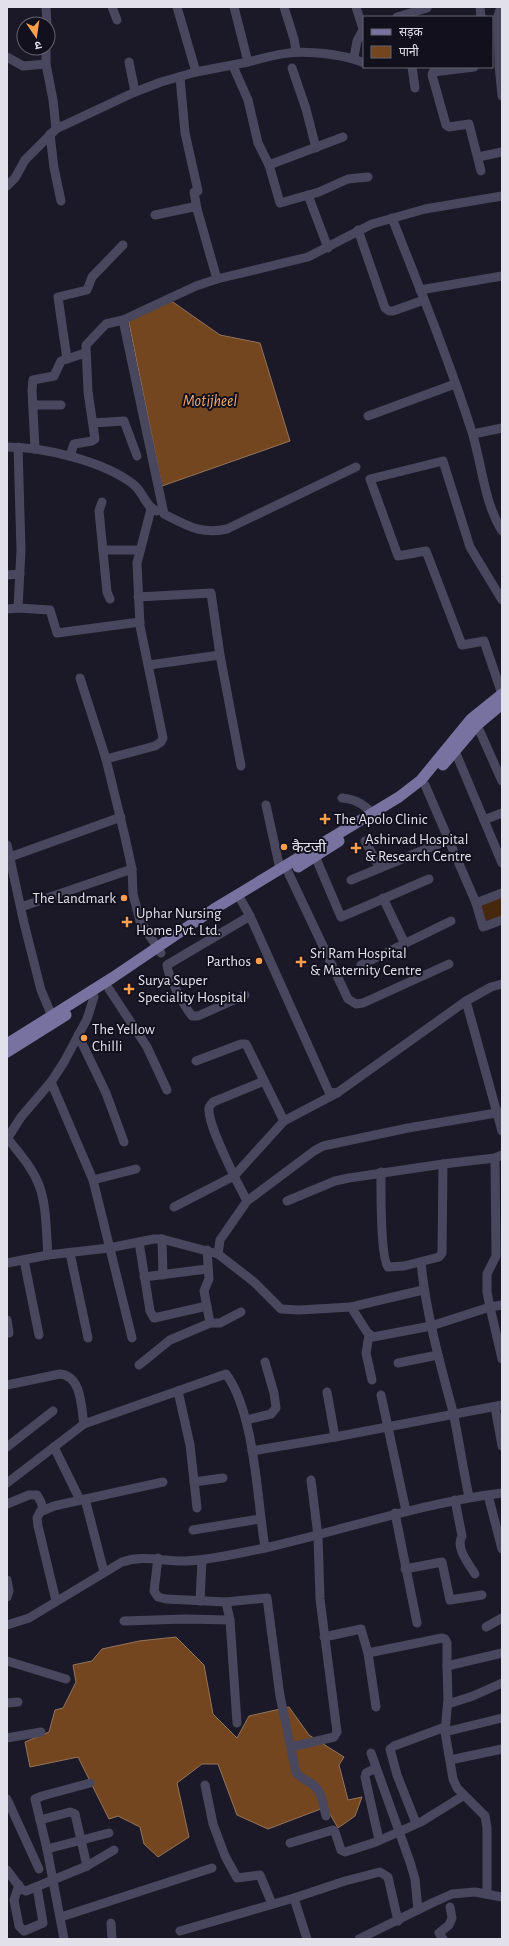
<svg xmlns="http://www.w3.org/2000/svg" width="509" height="1946" font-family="'Alegreya Sans','Noto Sans Devanagari',sans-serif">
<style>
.green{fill:#45280e}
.water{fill:#73461f;stroke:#94745c}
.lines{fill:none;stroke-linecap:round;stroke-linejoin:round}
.minor{stroke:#49475d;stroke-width:9}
.major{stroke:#77729f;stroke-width:11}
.poi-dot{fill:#fa9f4e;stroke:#12101d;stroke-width:1.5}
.labels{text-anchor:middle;stroke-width:4;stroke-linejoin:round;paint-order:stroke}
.poi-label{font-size:15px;fill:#e2e1eb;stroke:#12101d;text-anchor:start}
.water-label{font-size:16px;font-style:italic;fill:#f6af75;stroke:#12101d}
</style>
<rect width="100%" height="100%" fill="#1b1927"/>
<polygon class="green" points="502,896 502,920 486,926 479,905"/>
<g class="water">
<polygon points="170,300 220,335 260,343 290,441 162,486 128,318"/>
<polygon points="176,1637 204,1665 213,1714 237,1738 249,1716 289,1707 309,1735 344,1757 339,1765 348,1800 362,1797 355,1816 338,1828 326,1807 268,1829 237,1815 218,1764 202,1764 177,1783 189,1837 158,1857 144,1844 140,1827 118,1816 109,1819 78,1757 30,1767 25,1742 49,1732 55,1710 63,1708 76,1682 73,1665 92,1661 102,1649 139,1641"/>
</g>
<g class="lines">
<g class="minor">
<polyline points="46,7 47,24"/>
<polyline points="112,7 117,20"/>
<polyline points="177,7 196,72"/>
<polyline points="284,7 294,39 296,51"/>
<polyline points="356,7 363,29"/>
<polyline points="480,7 481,17"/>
<polyline points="502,9 500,10 498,16 499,65 502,96"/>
<polyline points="397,17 427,8"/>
<polyline points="46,48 46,64 53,100 56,129"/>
<polyline points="7,57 23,66 46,64"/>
<polyline points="354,57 357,41 364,28"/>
<polyline points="129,62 135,92"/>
<path d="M248,62C281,53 293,50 328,54C341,56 352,57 364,63"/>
<polyline points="233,66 248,100 258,143 269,165 280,203 319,192 348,179 368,177"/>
<polyline points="412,67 415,88"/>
<polyline points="474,67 433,72 432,75 446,125 449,127 469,124 481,171"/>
<polyline points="292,68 306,109 316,148"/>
<polyline points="180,77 185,133 198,191"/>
<polyline points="50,134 54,168 61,201"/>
<polyline points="478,157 502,152"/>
<polyline points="269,165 343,137"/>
<polyline points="7,186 15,178 25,160 56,129 135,92 161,82 196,72 248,62 234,7"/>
<polyline points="194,192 197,209"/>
<polyline points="308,195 328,248"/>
<polyline points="155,215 193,207 197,209 217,279"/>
<path d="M392,218C420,289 449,360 472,432C482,465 484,502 502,531"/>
<polyline points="358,230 385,308 389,311 393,311 424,300"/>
<polyline points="420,290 502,276"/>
<polyline points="67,359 58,297 87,290 92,277 123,245"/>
<polyline points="34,405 61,405"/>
<polyline points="368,416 455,384"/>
<polyline points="93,423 124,421 137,456"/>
<polyline points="473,434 502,428"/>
<path d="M7,447C44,447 103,461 133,484C143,491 145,507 157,511"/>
<polyline points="35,449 32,390 33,380 54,376 61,361 85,353"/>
<polyline points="70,456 74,444 92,441 95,439 88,392 86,345 106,324 123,320"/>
<path d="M356,467L227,529C201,535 186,525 164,514L123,320L196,286L217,279L308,257L372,224L425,209L502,196"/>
<polyline points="102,502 99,511 107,592 110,599"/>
<polyline points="151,509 137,563 140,626 163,738 161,742 155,746 106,759 125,837 132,869 133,894 140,921 161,953"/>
<polyline points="103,550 140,550"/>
<polyline points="7,575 20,574"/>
<polyline points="138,597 211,593 220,655 241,766"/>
<polyline points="502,600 470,547 443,461 370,479 398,556 426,551 462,645 484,641 502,694"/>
<polyline points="18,608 21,550 18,447"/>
<polyline points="7,609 18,608 50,610 57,633 140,622"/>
<polyline points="149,665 220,655"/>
<polyline points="80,678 106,759"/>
<polyline points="477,725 502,781"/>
<polyline points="455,751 502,863"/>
<polyline points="425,785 476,903 502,893"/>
<path d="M342,798C358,799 366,807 377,817"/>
<polyline points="266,805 280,869"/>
<polyline points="484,820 502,813"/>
<polyline points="365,841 380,868"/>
<polyline points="7,845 24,923 41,990 54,1021"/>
<polyline points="315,856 341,917 429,879"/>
<polyline points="10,857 121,817"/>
<polyline points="288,872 348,999 356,1004 363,1003 449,964"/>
<polyline points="351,880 448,840"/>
<polyline points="383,898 405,944"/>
<polyline points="241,900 250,916 329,1092 337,1093 466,1001 502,1131"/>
<polyline points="476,903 483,927 502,920"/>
<polyline points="21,907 132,869"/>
<polyline points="361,965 451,921"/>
<polyline points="109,989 147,1047 167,1090"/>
<path d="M245,995L198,1016H192C184,1006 168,977 167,965L250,916"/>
<polyline points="466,1001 491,987 502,984"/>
<polyline points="78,1035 106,1093 124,1142"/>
<polyline points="196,1061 241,1044 246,1044 284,1121"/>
<polyline points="51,1082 93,1180 132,1338"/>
<polyline points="7,1139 21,1117 51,1082 64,1062 87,1019 94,997 91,990"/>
<path d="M8,1139C19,1153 32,1167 39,1185C47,1206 46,1233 48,1255"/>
<path d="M381,1172C381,1189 380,1256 388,1267L404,1266L439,1257L442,1253L443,1164L495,1158L502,1155"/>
<polyline points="93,1180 136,1169"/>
<polyline points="247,1201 314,1151 323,1146 408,1128 502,1112"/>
<polyline points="287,1201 335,1181 349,1178 443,1164"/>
<path d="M174,1207L234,1176C227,1160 209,1126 209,1110C208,1106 211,1105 213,1102L264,1081"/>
<polyline points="162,1239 163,1275"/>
<polyline points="139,1242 150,1311 154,1318 207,1306"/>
<polyline points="70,1253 88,1338"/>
<polyline points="218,1254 220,1240 247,1201 234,1176 284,1121 337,1093"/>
<polyline points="24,1260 39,1335"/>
<path d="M421,1262C426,1314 440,1363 453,1412C459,1440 463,1469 469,1497"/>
<polyline points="7,1263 48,1255 109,1248 154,1239 162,1239 218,1254 254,1282 281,1309 299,1310 351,1307 367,1332 373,1337 431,1326 490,1307 487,1292 487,1274 496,1256 495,1158"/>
<polyline points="144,1277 207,1269"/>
<polyline points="502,1305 490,1307 502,1359"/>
<polyline points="351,1307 423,1290"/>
<polyline points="7,1320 9,1333"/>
<polyline points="210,1323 220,1323 241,1312"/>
<polyline points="369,1335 366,1353 372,1380"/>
<polyline points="398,1363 438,1355"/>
<polyline points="139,1365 170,1340 210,1323 204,1291 209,1279 207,1250"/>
<path d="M7,1385L60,1374C82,1376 81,1407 84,1424"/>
<polyline points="178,1391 190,1445 197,1508"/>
<polyline points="327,1392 335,1437"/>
<polyline points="381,1395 406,1511"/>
<polyline points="495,1407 502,1446"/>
<polyline points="246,1420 271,1414 276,1408 274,1393 265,1362"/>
<polyline points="7,1447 53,1411"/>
<polyline points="54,1447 80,1500"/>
<polyline points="252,1451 335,1437 502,1405"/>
<polyline points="194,1482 223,1478"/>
<path d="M7,1483L84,1424L226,1374C255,1413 257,1500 265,1548C344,1530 421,1503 502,1493"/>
<polyline points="488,1495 502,1549"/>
<polyline points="85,1499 104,1572"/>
<path d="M455,1500L462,1536C455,1548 469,1564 475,1574"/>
<polyline points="7,1504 29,1495 37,1495 41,1502 43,1510"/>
<polyline points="395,1513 417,1623"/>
<polyline points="193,1530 260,1519"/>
<path d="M158,1558L154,1591L158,1597L166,1599L226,1602L267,1598L280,1696L296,1773C301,1778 306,1780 312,1784C322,1791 323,1804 326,1816"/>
<polyline points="405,1569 442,1562 450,1600 482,1595"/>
<polyline points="7,1580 9,1591 7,1597"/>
<polyline points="56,1601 38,1526 37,1518 40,1512 54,1506 163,1482"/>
<polyline points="200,1601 202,1560"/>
<polyline points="226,1602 230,1620"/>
<polyline points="124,1621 185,1619 230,1620 237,1723"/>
<path d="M7,1625L29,1618L122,1562C144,1554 163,1562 186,1561C212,1560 239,1553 265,1548"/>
<polyline points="486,1627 502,1618"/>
<polyline points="324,1637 361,1629 368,1653 376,1707"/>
<polyline points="368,1653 442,1638 445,1639 447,1643 447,1666"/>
<polyline points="7,1661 66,1679"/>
<polyline points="7,1703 18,1702"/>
<polyline points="448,1704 473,1696 502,1683"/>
<polyline points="445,1732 502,1718"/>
<polyline points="7,1738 41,1732"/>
<polyline points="291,1747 334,1737 337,1732 320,1599 318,1536 311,1480"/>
<polyline points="371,1753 410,1862 415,1879 418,1910"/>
<polyline points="450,1760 502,1749"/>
<polyline points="376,1768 366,1773 365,1777 379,1840"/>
<polyline points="205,1785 213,1824 225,1856 237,1878 260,1875 272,1904"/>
<polyline points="7,1799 39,1869"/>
<polyline points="40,1820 70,1812 75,1814 87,1866"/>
<polyline points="416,1823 397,1775 390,1749 394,1746 445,1727"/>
<polyline points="290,1843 333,1830 335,1832 341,1850 345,1852 376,1842 421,1822 463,1796"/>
<polyline points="47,1849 109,1833"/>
<polyline points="7,1870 21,1889 26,1891 87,1866 114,1850"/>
<polyline points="19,1885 14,1900 19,1926 24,1931 43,1923 37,1887"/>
<polyline points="487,1894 487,1828 485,1816 457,1788 453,1779 445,1732 448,1699 447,1666 502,1653"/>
<polyline points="294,1898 307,1939"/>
<polyline points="61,1917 212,1868"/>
<polyline points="111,1923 112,1939"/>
<polyline points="180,1931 294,1898 345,1881 380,1872 388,1877 398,1921"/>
<polyline points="64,1939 47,1849 35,1799 42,1796 90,1783"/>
<polyline points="359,1939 434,1902 452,1894 475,1892 502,1897"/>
<polyline points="443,1939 439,1933 449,1925 452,1918 450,1907"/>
</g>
<g class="major">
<polyline points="443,765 477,725 502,704"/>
<polyline points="298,867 339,841"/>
<polyline points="7,1044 112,978 214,909 399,797 421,780 471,719 502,694"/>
<polyline points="7,1052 66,1015"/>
</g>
</g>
<g class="poi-dot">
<path d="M323 813h4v4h4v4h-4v4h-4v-4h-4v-4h4z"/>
<circle cx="284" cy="847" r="4"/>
<path d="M354 842h4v4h4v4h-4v4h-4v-4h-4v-4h4z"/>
<circle cx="124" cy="898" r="4"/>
<path d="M125 916h4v4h4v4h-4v4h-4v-4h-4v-4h4z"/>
<circle cx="259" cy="961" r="4"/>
<path d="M299 956h4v4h4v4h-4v4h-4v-4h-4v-4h4z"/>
<path d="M127 983h4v4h4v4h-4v4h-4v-4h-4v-4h4z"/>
<circle cx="84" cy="1038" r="4"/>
</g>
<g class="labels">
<g class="poi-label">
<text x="334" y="824">The Apolo Clinic</text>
<text x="365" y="844">Ashirvad Hospital<tspan x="365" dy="17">&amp; Research Centre</tspan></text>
<text x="292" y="852">कैटजी</text>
<text x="116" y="903" text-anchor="end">The Landmark</text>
<text x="136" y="918">Uphar Nursing<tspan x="136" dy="17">Home Pvt. Ltd.</tspan></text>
<text x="310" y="958">Sri Ram Hospital<tspan x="310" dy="17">&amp; Maternity Centre</tspan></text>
<text x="251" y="966" text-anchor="end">Parthos</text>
<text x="138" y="985">Surya Super<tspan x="138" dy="17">Speciality Hospital</tspan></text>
<text x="92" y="1034">The Yellow<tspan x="92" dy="17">Chilli</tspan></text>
</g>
<g class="water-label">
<text x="210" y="406">Motijheel</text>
</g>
</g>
<rect width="509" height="1946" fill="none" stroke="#e2e1eb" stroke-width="16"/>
<rect x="363" y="16" width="130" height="52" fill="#12101d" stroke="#65646f"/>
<rect x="371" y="29" width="20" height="6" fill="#77729f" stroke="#65646f"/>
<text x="399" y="36" font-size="12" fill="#e2e1eb">सड़क</text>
<rect x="371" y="46" width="20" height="12" fill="#73461f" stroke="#65646f"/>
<text x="399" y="56" font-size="12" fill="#e2e1eb">पानी</text>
<g transform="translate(36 36) rotate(167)"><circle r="19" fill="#12101d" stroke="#65646f"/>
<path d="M0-3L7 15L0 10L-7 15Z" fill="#fa9f4e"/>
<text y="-6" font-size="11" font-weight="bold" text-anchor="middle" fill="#e2e1eb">उ</text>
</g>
</svg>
